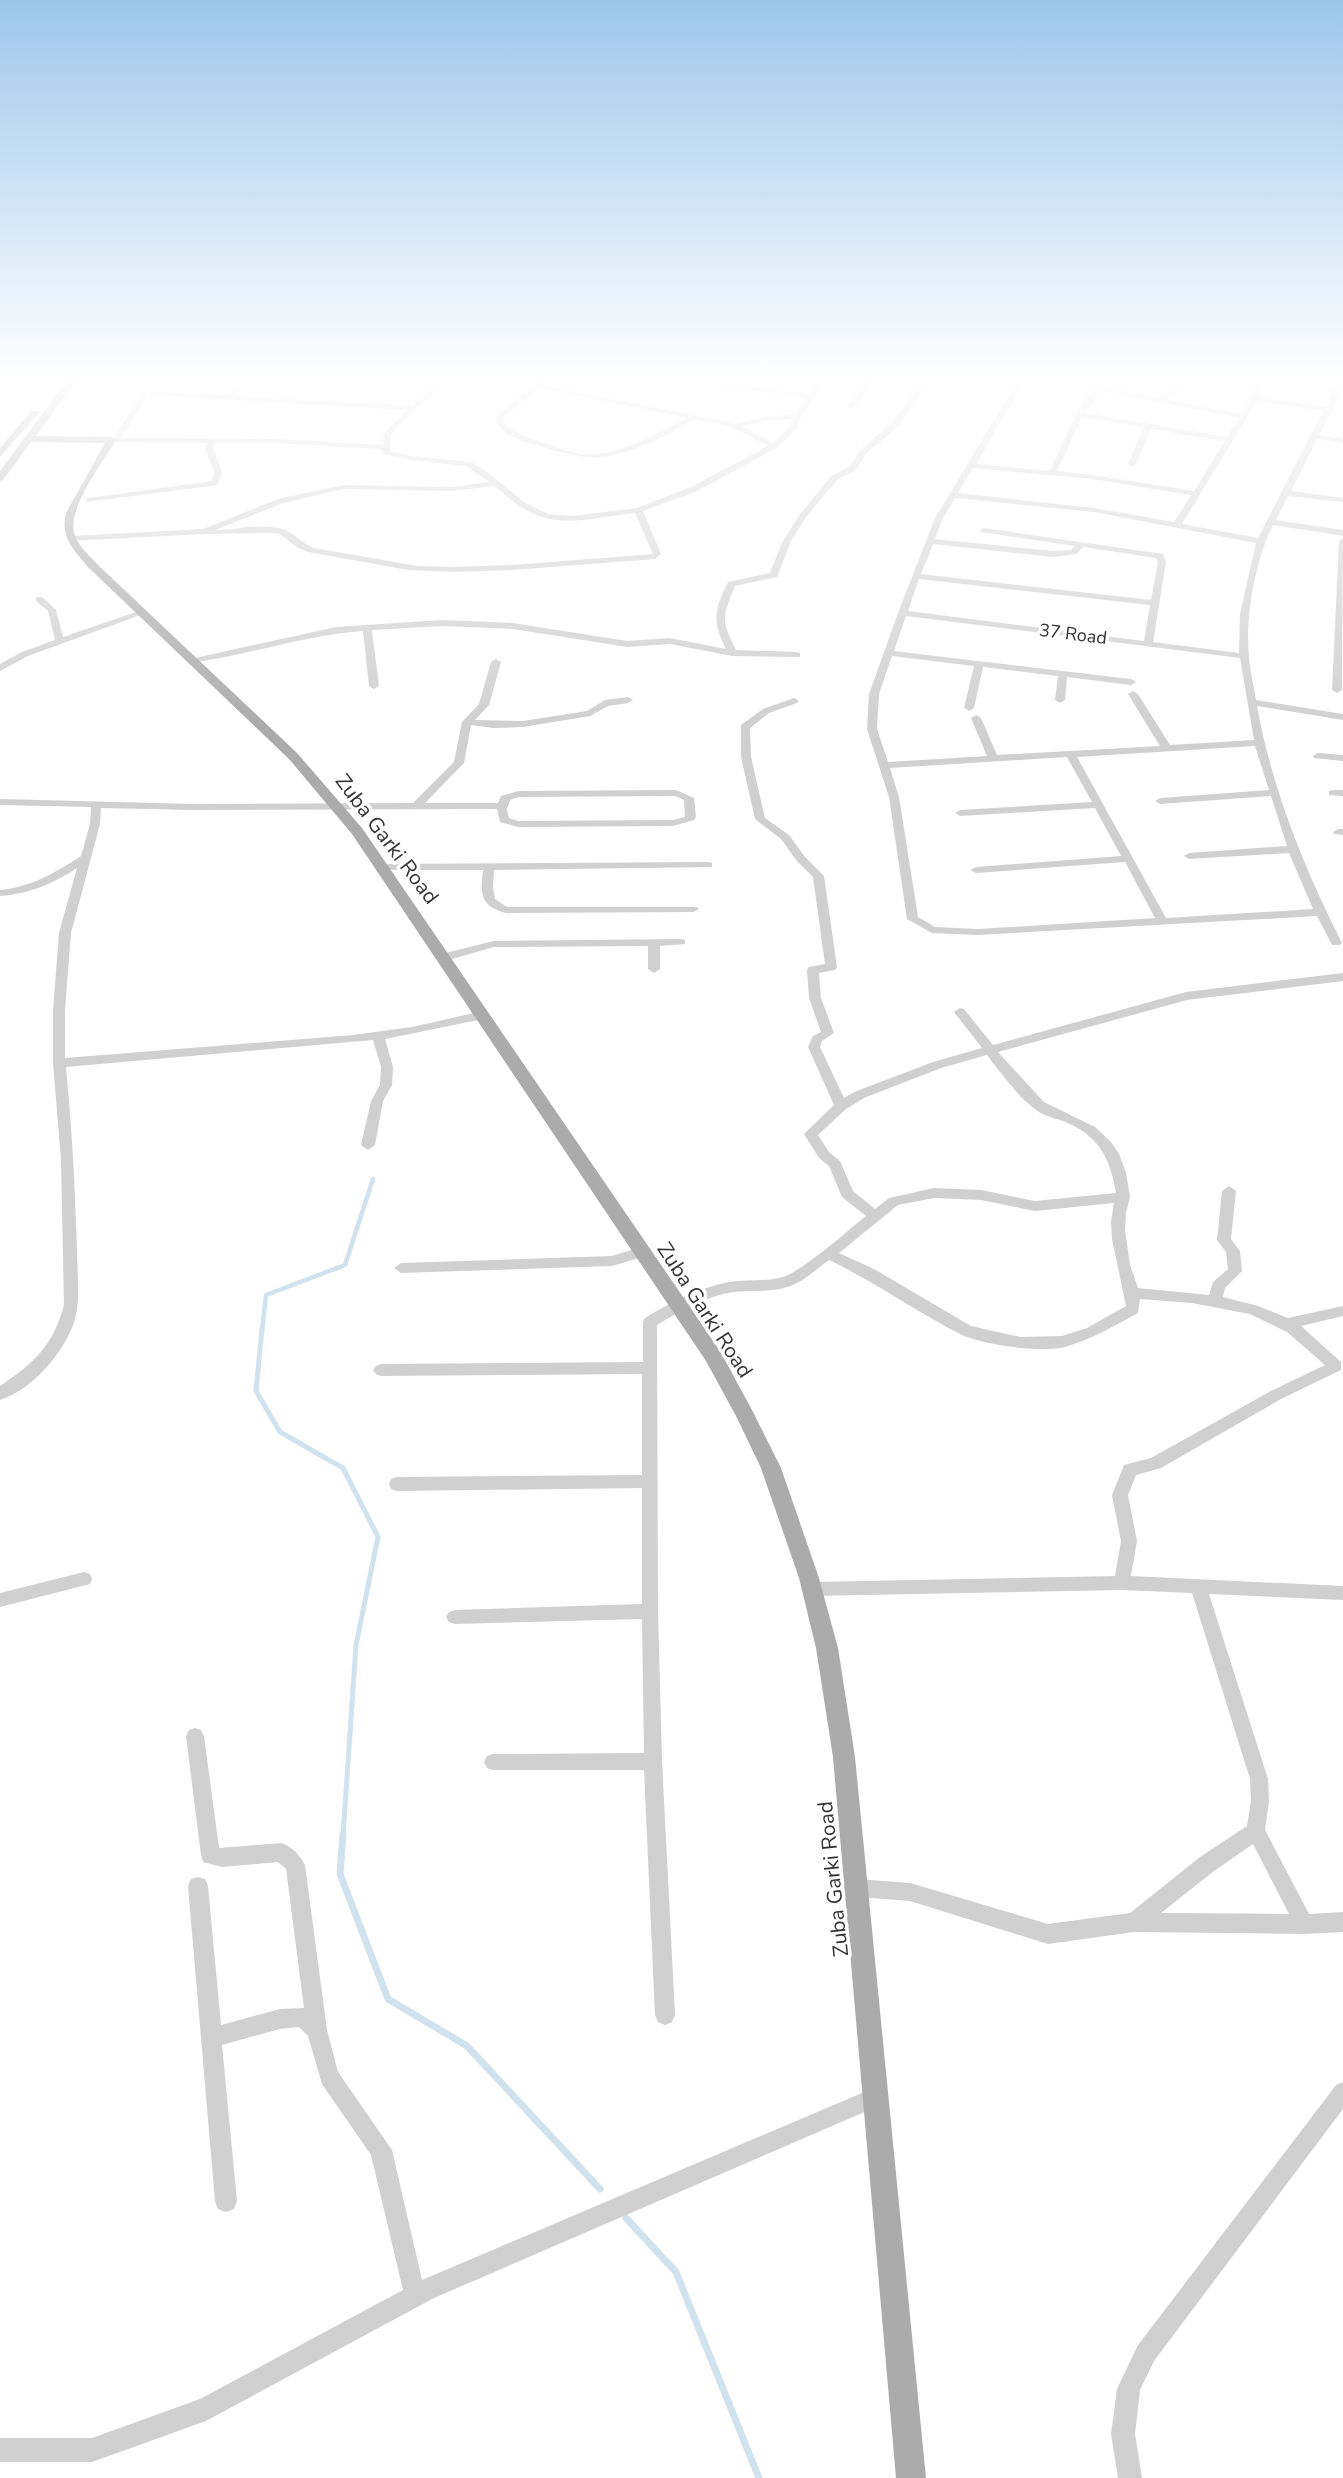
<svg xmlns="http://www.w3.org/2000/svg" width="1343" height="2478" font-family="'Nunito Sans',sans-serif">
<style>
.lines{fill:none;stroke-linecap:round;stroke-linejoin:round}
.stream-far2{stroke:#cfe2ee;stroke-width:4.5}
.stream-far1{stroke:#cfe2ee;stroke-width:5}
.stream{stroke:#cfe2ee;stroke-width:7}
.minor{fill:#d0d0d0;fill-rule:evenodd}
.major{fill:#ababab;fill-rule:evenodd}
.labels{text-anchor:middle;stroke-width:7;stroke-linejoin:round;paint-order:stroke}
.far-street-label{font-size:18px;fill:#333;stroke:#fff}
.street-label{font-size:21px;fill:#333;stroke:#fff}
</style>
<rect width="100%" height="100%" fill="#fff"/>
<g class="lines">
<polyline class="stream-far2" points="262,1331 266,1295 345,1265 373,1179"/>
<polyline class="stream-far1" points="262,1329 256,1391 280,1432 343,1468 378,1537 356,1645 343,1836"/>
<g class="stream">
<polyline points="343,1834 340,1874 388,1999 467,2046 600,2189"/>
<polyline points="626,2218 676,2272 759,2478"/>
</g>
<g class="minor">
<path d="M240,379H247L235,396L412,406L441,379H448L397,428L391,435L390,451L411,456L471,462L486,471L524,502L548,514L572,516L637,508L691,487L768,446C746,434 723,421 698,420C688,420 673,431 664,436C615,460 593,464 540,446C522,441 505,438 495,420L499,413L540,379H547L543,385L736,424L769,416L795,415L807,398L676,379H696L809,394L813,389L811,379H819L821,389L801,417L797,428L777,448L697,491L643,511L661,554L655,559L512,570L455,572L408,570L308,552L298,548L280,534L270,533L204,534L69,541V537L72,536L203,529L278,499L343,485L452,487L489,482L466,466L411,460L383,454L382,449L274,443H215L213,448L222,472L218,485L86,502V498H89L212,481L214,472L205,448L208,443L111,442L107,440L114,438L143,391L227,395ZM540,388L687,418C653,435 615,460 575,453C563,450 551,445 539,441C525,437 511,433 503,420L505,416ZM148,395L407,410L384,433L383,445L274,439L121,438ZM792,419L791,425L773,443L743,427L769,420ZM494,486C509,498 526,514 546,518C574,525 607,516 635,513L653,554L512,565L455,567L417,566L314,548C302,544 296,534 285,530C264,522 237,530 215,530L283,503L343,489L452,491Z"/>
<polygon points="867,379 874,379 854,408 848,408 847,406"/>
<path d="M922,379H929L899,426L867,453L855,471L838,479L806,517L791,541L777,577L735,586C722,618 721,619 736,650L797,652L800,653V657L732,656L670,644L627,647L513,629L442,626L372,630L379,686L374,689L369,686L363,631C305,635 249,655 191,663L186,660L336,627L442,620L513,623L627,641L670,638L726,649C712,621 714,610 728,582L770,573L783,541L800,514L832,475L849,467L861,449L893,422Z"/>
<path d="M1019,379H1026L976,464L1050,471L1076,414L1094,386L1102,379H1109L1104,387L1161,398L1185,379H1193L1168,400L1242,414L1259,379H1267L1259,397L1326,407L1333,379H1341L1337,400L1319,435L1343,439V443L1317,439L1291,491L1343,498V502L1288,496L1276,520L1343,530V536L1273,525C1255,561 1245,617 1249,657C1250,671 1254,686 1256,700L1343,714V720L1257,706C1272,789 1304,868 1342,943L1340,945H1332L1317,916L978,935L932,933L907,919L889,797L867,729L869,694L898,613L935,518ZM1101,391L1239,418L1227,437L1085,413ZM1257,401L1323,411L1258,538L1182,524ZM1082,417L1144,427L1128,464L1132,466L1136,464L1151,429L1225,441L1194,491L1092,475L1057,471ZM973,468L1092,479L1191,495L1174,522L1094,508L958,493ZM955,498L1094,512L1256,543L1240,614L1239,653L1153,642L1166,562L1163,554L984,528L980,530L981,532L1075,546L1071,550L1053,551L935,539L943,518ZM933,544L1053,557L1077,554L1083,547L1156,558L1158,562L1151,600L921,574ZM919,579L1150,605L1144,641L908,611ZM906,616L1240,658L1254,740L1170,745L1138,694L1133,691L1128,694L1160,746L997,755L981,718L976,715L971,718L987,756L888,762L877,729L879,694L892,656L974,666L964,708L969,711L974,708L983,667L1058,676L1055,700L1060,703L1065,700L1067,677L1131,685L1136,682L1131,679L894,651ZM1255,746L1269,790L1160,798L1155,801L1160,804L1271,796L1287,846L1189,853L1184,856L1189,859L1289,853L1313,909L1166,918L1077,757ZM1067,757L1092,802L960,810L955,813L960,816L1095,808L1121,856L976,867L970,870L976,873L1125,862L1155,918L978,929L935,927L918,917L899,797L890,768Z"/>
<polygon points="1343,538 1342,690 1337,693 1332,690 1339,541"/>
<polygon points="36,597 42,597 56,610 63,637 139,611 146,613 28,656 0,671 0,664 22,652 55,640 48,611 36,601"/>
<path d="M496,659L501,662L489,705L475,720L523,721L587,711L605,700L628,697L633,700L628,703L608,706L590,716L523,727L493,728L471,725L464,763L425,803H498L501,796L518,791L676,790L694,798L696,817L694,820L673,826L518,827L500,822L497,809L194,810L101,808L100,824L71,933L65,1010V1058L353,1035L412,1027L483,1011L489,1015L483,1019L385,1039L393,1067L392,1085L383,1101L375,1145L368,1150L361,1145L371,1101L380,1085L381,1067L373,1040L66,1067C72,1128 75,1188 77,1250C77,1272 81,1297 75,1319C66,1351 32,1390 0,1400V1386C34,1363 53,1346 64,1305L61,1160L53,1063V1010L59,933L77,868C53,884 29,894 0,896V890C31,887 55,873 81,856L90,824L91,807L0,805V799L194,804L413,803L454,762L462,722L479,704L491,662ZM675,796L684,800L685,817L673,820L518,821L509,818L507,809L510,800L519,797Z"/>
<path d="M794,698L799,701L797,703L769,713L750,728L751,757L765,818L789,835L805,857L824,876L837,967L835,970L819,973L821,998L834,1033L822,1041L820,1047L844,1098L854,1092L933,1062L982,1048L954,1012L960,1008L964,1009L993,1045L1186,992L1343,973V981L1187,1000L998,1052L1044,1102L1095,1127L1111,1142L1119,1154L1126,1173L1130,1197L1126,1213L1125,1230L1130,1265L1138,1288L1209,1295L1213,1282L1228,1269L1226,1252L1217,1240L1222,1191L1229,1186L1236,1191L1231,1239L1240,1251L1242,1271L1225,1288L1223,1297L1258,1306L1288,1318L1343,1306V1316L1301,1326L1341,1362V1370L1281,1399L1161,1468L1136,1475L1128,1495L1137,1541L1131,1576L1343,1586V1600L1209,1594L1268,1779L1269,1801L1265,1830L1309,1914L1343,1912V1932L1304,1934L1134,1932L1048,1944L910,1901L858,1897L851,1895L848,1888L851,1881L858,1879L910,1883L1048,1924L1130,1913L1200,1857L1247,1826L1251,1801L1250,1779L1192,1593L1122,1590L812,1596L806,1594L804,1589L806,1584L812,1582L1115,1576L1121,1541L1112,1495L1124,1465L1151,1458L1271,1391L1325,1365L1287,1332L1250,1314L1192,1303L1140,1299L1138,1313C1114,1326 1092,1339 1065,1347C1041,1353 982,1345 960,1334C915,1311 875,1282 829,1260C818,1268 805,1280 793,1285C774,1293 752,1290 733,1292C706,1296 680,1311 657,1325L658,1611L662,1761L675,2015L672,2022L665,2025L658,2022L655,2015L644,1770H493L487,1768L484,1762L487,1756L493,1754L644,1753L642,1619L455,1624L449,1622L446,1617L449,1612L455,1610L642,1604V1488L397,1491L391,1489L389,1484L391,1479L397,1477L642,1475V1374L381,1376L376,1374L373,1370L376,1366L381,1364L643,1362V1322L645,1318C671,1302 699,1288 729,1282C747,1279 766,1282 783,1277C804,1270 847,1231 866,1216L842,1197L829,1166L819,1158L804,1134L834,1105L808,1047L813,1036L821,1032L809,998L807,970L809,967L825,964L813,877L797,861L781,839L755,819L741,757V725L763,709ZM987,1055C1002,1074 1018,1098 1039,1112C1049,1118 1060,1119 1070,1124C1100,1138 1111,1161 1116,1193L1035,1201L981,1190L934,1188L889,1198L875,1209L853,1191L840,1161L829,1152L818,1135L846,1109L864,1098L941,1068ZM934,1198L981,1200L1035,1211L1114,1203L1111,1222L1112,1239L1126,1306L1087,1328L1062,1336L1020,1337L971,1326L874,1269L839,1253L898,1205ZM1253,1844L1289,1914L1161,1913L1214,1871Z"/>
<polygon points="1318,753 1343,755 1343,761 1314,758 1313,756"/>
<polygon points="1333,790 1343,790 1343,796 1329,795 1329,791"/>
<polygon points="1338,829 1343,829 1343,835 1334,834 1333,832"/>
<path d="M708,862L712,863V867L494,870L493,887L495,899L507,907H697L699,909L693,912L506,913C480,906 480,893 483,870H382L376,867L382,864Z"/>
<polygon points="681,939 685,940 685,944 660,946 660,969 654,973 648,969 648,946 494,947 445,961 439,957 441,954 494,941"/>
<polygon points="641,1247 648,1252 646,1256 612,1266 401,1273 394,1268 401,1263 612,1256"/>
<polygon points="84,1572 90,1574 92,1579 90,1584 0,1607 0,1593"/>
<path d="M195,1728L201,1730L204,1736L219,1848L282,1843C292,1847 300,1855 305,1865L327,2030L338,2072L392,2150L422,2280L876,2087L883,2090L886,2097L883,2104L434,2298L206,2421L92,2462H0V2438H92L200,2399L403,2290L371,2155L322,2084L308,2036L299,2027L280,2029L222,2045L237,2201L234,2209L226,2212L218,2209L215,2201L188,1886L191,1879L198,1877L205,1879L208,1886L221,2025L280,2009L304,2008L286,1869L278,1862L222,1867L203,1862L201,1855L186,1736L189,1730Z"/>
<polygon points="1343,2082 1343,2109 1154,2361 1140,2390 1135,2434 1142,2478 1118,2478 1111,2434 1117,2389 1138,2345 1336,2085"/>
</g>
<g class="major">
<path d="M68,379H77L36,436L111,437L116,440C103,462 68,507 74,533C77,545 89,555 97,564L297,753L362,828L720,1351L752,1410L781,1468L819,1578L838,1648L855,1757L926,2478H896L833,1757L816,1648L799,1578L761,1468L736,1416L706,1361L352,834L289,759L89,568C74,550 60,538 66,513L105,443L31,442L3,480L0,481V471Z"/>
<polygon points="32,410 40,412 0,457 0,448"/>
</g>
</g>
<linearGradient id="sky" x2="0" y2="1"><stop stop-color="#9ec6ea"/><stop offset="0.52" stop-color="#fff"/><stop offset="1" stop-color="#fff" stop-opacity="0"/></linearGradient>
<rect width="1343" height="726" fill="url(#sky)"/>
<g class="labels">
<g class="far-street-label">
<text transform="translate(1073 634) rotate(7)" y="6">37 Road</text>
</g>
<g class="street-label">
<text transform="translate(387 839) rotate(53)" y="7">Zuba Garki Road</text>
<text transform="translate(705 1310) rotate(57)" y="7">Zuba Garki Road</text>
<text transform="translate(833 1879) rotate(-96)" y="7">Zuba Garki Road</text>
</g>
</g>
</svg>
